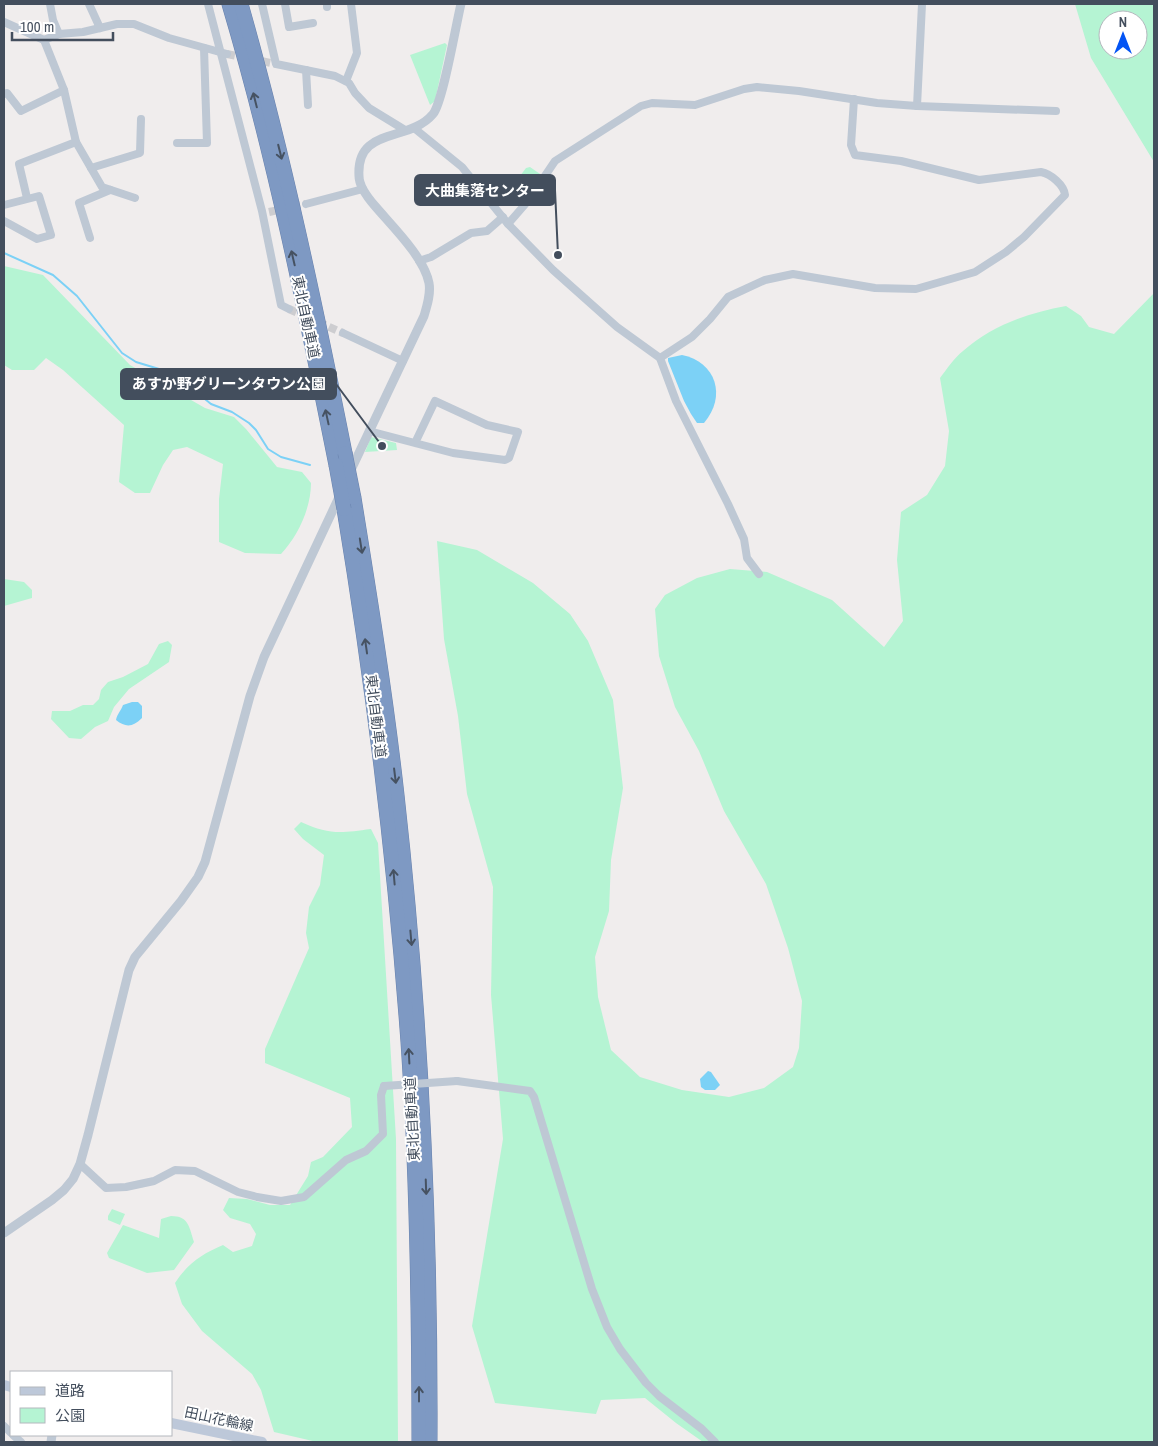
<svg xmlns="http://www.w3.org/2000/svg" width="1158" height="1446" font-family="'Archivo Narrow','Noto Sans JP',sans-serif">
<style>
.green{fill:#b5f4d3;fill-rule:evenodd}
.water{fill:#7cd1f6}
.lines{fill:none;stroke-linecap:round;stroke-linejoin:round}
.stream{stroke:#7cd1f6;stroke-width:2}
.minor-tunnel{stroke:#cdcdd0;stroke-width:8;stroke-dasharray:8 4;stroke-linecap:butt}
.motorway-casing{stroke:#6983ae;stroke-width:15}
.minor{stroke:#bec8d4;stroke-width:8}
.tertiary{stroke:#bec8d4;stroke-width:9}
.secondary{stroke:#bdc8d9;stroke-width:10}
.motorway{stroke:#7e99c3;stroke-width:14}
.motorway-bridge-casing{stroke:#6983ae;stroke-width:15;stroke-linecap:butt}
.minor-bridge{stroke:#bec8d4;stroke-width:8}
.motorway-bridge{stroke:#7e99c3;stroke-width:14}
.oneway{stroke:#465262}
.labels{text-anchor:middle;stroke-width:4;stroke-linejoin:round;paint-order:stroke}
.street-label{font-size:14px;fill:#434e5d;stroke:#fff}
.leader{fill:none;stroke:#434e5d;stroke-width:2}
.callout-dot{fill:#434e5d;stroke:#fff;stroke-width:2}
.callout{fill:#434e5d;stroke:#434e5d;stroke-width:2}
.callout-label{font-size:15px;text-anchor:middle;font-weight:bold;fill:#fff}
</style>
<rect width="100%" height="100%" fill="#f0eded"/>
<g class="green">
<path d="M1075,4H1154V162L1091,58ZM1108,20H1138V50H1108Z"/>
<polygon points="445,43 447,45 435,101 430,105 410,55"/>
<polygon points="530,167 543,176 534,191 519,182 520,176 526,168"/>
<path d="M4,266L43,275L130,365L205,408L234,417L246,429L277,467L302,472L311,483C311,508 298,536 281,554L245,553L219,542V499L223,464L187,447L173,450L163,465L150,493H135L119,482L124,425L63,370L46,358L34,370H12L4,365Z"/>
<path d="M1154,293V1442H703L676,1423L645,1398L601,1400L596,1414L495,1403L472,1326L503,1139L491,995L493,887L467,794L458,716L444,639L437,541L477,550L533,583L570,614L588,641L613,700L623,788L611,860L609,911L595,957L598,997L611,1050L640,1077L682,1090L729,1097L764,1088L793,1067L799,1048L802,1001L788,948L766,884L724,811L699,751L675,707L659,656L655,609L665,595L697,578L730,569L767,572L832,600L884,647L903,621L897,560L901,512L927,495L945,466L949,431L940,378C947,369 954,358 963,351C993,325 1028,313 1066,306L1081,316L1089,327L1114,334Z"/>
<polygon points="371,437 396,443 397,450 365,452"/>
<polygon points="4,579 24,582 32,590 32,598 4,606"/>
<polygon points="168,641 172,645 169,662 129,689 114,707 108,721 95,727 81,739 69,738 51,719 52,711 70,711 83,705 93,705 99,699 101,690 108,682 123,677 148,664 159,644"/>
<path d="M301,822C329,835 341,833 371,829L378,843L396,1139L398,1442H317L274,1432L261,1390L252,1374L202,1331L182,1304L175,1283C188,1263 202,1254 223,1245L233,1252L252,1246L256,1234L250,1224L230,1218L223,1210L229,1198L247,1199L270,1205H290L308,1176L311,1162L323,1157L352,1127L350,1098L265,1063V1049L309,948L306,933L309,907L320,885L324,855L303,839L294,829Z"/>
<polygon points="112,1209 125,1214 120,1225 108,1220 108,1216"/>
<path d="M171,1216C189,1216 189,1227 194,1242L174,1270L147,1273L109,1258L107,1253L123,1225L159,1238L161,1219Z"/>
</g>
<g class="water">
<path d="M682,355C716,362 727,396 704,423H697L691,414L684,401L668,361V358Z"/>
<path d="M132,702H138L142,706V718C133,727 126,728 116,720C117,714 121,711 123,705Z"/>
<polygon points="708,1071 711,1072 720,1085 715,1090 705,1090 701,1087 700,1079"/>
</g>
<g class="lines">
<polyline class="stream" points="4,253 53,275 77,296 122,353 136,362 169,372 178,377 211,404 232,412 249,423 256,430 268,449 281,457 310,465"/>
<g class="minor-tunnel">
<polyline points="227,54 276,64"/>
<polyline points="269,212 306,204"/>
<polyline points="289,309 307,317"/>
<polyline points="318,322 343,333"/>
</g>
<defs>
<g id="motorway">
<path d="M229,4C274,155 305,310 336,465"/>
<path d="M241,4C283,152 315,302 345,453"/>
<path d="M354,498C370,597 386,696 397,795C421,1010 431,1226 430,1442"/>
<path d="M344,509C373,685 395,863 408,1042C417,1175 419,1309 419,1442"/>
</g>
</defs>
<use href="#motorway" class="motorway-casing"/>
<g class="minor">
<polyline points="50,4 53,20 59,34"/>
<polyline points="89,4 100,28"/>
<polyline points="208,4 262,211 281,305 289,309"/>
<polyline points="262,4 276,64 335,76 349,83 355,93 369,108 405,130"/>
<polyline points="285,4 289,27 313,23"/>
<polyline points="327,4 327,7"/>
<polyline points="4,22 44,40 59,34 83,32 117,24 134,24 169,38 227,54"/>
<polyline points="44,40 64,90 76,142 102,187 135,198"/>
<polyline points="306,70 308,105"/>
<polyline points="346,81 357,53 351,4"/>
<polyline points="4,94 7,93 21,111 64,90"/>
<polyline points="917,106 922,4"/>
<polyline points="414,128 462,167 508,224 553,270 617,327 660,358 676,401 728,504 744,539 747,558 759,574"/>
<polyline points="177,143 207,143 204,48"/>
<polyline points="91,168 140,153 141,119"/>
<polyline points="27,198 19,164 76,142"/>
<polyline points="306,204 363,189"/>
<polyline points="4,205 39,196 51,235 37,239 4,221"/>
<polyline points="508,224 528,201 555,161 641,106 652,103 695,105 744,89 757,87 799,91 877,103 917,106 1056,111"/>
<polyline points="90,238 79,203 110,190"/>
<polyline points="419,261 431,257 471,233 487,231 503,217"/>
<polyline points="343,333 403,361"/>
<path d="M660,358L692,337L710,319L728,297L765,280L793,274L875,288L916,289L975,272L1006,252L1024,237L1065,195C1064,185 1051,174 1041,172L979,180L901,161L855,155L851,145L854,99"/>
<polyline points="369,431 453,453 505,460 509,458 518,432 487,425 435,401 415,443"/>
<polyline points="457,1081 530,1091 534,1097 592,1289 607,1327 620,1349 646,1383 659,1396 702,1429 715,1442"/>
<polyline points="80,1164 106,1188 126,1187 154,1181 175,1170 195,1171 238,1192 257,1197 281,1201 304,1197 346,1160 366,1151 383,1134 381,1095 384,1086"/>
<polyline points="4,1426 11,1433"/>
<polyline points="13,1435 21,1442"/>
</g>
<g class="tertiary">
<path d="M349,474L424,316C427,306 431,294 429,283C424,257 392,226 375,206C368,198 359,187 359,176C356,126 409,143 433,114C443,102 456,24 461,4"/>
<polyline points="4,1233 52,1200 64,1190 73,1179 80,1164 88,1135 129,970 135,957 181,901 198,877 205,862 250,696 264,657 341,493"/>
<polyline points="51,1442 52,1435"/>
</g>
<g class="secondary">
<polyline points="4,1385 11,1387"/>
<polyline points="171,1423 262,1442"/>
</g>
<use href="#motorway" class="motorway"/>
<defs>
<g id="motorway-bridge">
<polyline points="345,453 354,498"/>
<polyline points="336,465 344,509"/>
</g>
</defs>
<use href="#motorway-bridge" class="motorway-bridge-casing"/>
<polyline class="minor-bridge" points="384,1086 457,1081"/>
<use href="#motorway-bridge" class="motorway-bridge"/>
</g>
<defs><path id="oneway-shaft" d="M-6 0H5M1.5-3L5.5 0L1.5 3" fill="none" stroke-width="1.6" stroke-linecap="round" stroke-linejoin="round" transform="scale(1.25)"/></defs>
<g class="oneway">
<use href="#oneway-shaft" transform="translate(255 100) rotate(-104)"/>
<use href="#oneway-shaft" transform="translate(280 152) rotate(76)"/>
<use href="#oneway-shaft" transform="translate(293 258) rotate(-103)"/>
<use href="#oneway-shaft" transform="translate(327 417) rotate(-102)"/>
<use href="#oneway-shaft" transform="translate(361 546) rotate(81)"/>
<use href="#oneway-shaft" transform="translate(366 646) rotate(-98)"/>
<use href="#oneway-shaft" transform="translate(395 776) rotate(83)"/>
<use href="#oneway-shaft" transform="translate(394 877) rotate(-95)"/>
<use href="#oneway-shaft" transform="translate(411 938) rotate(85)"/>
<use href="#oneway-shaft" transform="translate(409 1056) rotate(-93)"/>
<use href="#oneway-shaft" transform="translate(426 1187) rotate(88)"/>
<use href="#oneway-shaft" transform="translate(419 1394) rotate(-90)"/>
</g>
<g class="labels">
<g class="street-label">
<text transform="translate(306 317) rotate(78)" y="5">東北自動車道</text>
<text transform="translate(376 716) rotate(83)" y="5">東北自動車道</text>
<text transform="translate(412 1119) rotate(-93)" y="5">東北自動車道</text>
<text transform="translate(219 1419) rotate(12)" y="5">田山花輪線</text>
</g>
</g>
<path class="leader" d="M558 255L555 190M382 446L336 384"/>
<g class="callout-dot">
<circle cx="558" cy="255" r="5"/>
<circle cx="382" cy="446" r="5"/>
</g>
<g class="callout">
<rect x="415" y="175" width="140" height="30" rx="5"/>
<rect x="121" y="369" width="215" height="30" rx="5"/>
</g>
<g class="callout-label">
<text x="485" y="196">大曲集落センター</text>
<text x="229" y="389">あすか野グリーンタウン公園</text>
</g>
<rect width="1158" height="1446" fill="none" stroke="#434e5d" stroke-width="10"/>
<rect x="10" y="1371" width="162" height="65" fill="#ffffff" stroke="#b4b8be"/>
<rect x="20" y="1387" width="25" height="8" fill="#bdc8d9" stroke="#b4b8be"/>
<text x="55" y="1396" font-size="15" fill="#434e5d">道路</text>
<rect x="20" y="1408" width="25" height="15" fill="#b5f4d3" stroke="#b4b8be"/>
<text x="55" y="1421" font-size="15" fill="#434e5d">公園</text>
<g transform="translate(1123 35)"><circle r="24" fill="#ffffff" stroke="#b4b8be"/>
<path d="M0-4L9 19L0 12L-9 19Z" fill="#0354f4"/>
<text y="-8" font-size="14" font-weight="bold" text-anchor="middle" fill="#434e5d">N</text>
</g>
<path d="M12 32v8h101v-8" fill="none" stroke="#434e5d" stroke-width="2.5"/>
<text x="20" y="32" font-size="15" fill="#434e5d" stroke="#ffffff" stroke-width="4" paint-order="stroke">100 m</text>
</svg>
